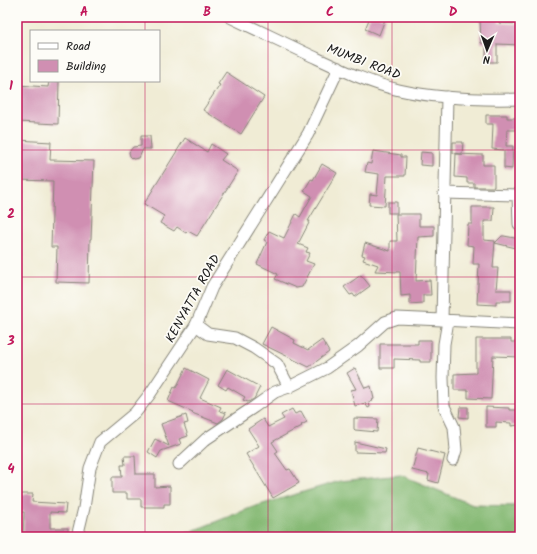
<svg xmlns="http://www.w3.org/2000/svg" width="537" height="554" font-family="Kalam,sans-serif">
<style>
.forest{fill:#86ba75;stroke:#516b48}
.building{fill:#d08fb2}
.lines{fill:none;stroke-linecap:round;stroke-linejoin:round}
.street-casing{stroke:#868478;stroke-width:13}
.street{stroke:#fff;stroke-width:11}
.grid{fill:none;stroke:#c2185b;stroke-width:1;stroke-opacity:0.55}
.labels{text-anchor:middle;stroke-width:3.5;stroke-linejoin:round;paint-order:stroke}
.street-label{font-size:13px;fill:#1c1c1c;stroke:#fdfcf7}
.neatline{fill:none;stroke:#c2185b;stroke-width:1.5}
.grid-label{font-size:13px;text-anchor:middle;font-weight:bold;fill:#c2185b}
</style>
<rect width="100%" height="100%" fill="#fdfcf7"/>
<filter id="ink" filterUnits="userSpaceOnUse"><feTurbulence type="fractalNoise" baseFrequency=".025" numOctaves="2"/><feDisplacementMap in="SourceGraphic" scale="8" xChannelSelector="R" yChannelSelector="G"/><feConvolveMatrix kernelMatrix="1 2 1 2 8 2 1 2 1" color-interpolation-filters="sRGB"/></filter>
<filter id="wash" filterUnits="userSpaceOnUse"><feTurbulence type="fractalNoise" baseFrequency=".012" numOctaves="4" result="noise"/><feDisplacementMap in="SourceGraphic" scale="16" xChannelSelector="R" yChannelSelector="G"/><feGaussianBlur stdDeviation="0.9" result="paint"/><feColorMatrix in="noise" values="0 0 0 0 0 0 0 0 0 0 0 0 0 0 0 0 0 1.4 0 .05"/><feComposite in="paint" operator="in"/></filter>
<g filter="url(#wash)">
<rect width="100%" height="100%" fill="#f0ecd5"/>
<polygon class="forest" points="401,475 473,505 520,506 520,537 171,537 182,535 253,507 340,481"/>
<g id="blocks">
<g class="building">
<polygon points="370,17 386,17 379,35 365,29"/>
<polygon points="480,20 499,20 499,23 520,24 520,45 497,44 497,62 486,62 486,43 481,43"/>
<polygon points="226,72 264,97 241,134 203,110 220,85 218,84"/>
<polygon points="49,81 59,81 58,124 17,122 17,85 48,87"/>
<polygon points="486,115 507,115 507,118 520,118 520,130 507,130 506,146 513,146 512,169 504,168 504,150 492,149 493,124 486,124"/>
<polygon points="141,136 150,136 151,149 143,149 139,158 133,159 130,156 129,152 133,147 141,146"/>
<polygon points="185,138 207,152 211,144 226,154 221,160 238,171 197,236 188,231 186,233 177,227 174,231 160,223 164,216 144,204"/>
<polygon points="17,140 51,142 50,160 94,161 91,239 90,239 89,283 56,282 57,247 51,247 53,181 17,180"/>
<polygon points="453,142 463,142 462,154 453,153"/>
<polygon points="373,151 401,155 401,157 406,157 405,176 387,176 385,206 369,205 370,194 377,195 379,174 365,172 367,163 371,164"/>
<polygon points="421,152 432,153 432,166 420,165"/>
<polygon points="456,154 483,155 483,165 494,165 494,187 474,187 474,183 467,183 467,178 455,177"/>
<polygon points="322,164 337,173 308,221 310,221 298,244 308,248 306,252 310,253 306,261 314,264 302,287 296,288 275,279 278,274 257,264 267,242 264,240 269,231 284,238 296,214 300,217 312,196 304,191 311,179 313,180"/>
<rect x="388" y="202" width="9" height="11"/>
<polygon points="472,207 494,207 493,221 484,221 484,240 495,241 493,268 498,268 496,290 511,290 511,301 496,301 496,305 477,304 479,264 473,264 474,246 467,245 468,224 472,224"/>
<polygon points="396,214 419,214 419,226 434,226 434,236 418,237 416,281 430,280 431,295 423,295 423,303 410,304 410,295 401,296 400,272 375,271 378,265 363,260 365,256 362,255 365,243 390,251 390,241 397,241"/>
<polygon points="502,236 504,236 520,239 520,249 495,243"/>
<polygon points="361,275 370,286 355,297 353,294 350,295 344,287"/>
<polygon points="271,327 295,340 294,343 308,350 322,340 329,352 309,367 262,344"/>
<polygon points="476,339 511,339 511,342 520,342 520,357 493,356 491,399 468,398 468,390 454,390 454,374 476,373"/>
<polygon points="418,340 431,340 431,362 420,362 420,360 394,359 394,368 380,368 380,344 418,344"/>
<polygon points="186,368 209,380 200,398 221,407 219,411 226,413 223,419 218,423 192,413 193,412 168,401 174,387 176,388"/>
<polygon points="355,368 365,388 371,386 374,399 372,400 373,401 369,402 370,407 368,408 365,403 355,406 351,390 356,389 347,373"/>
<polygon points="227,369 260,387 254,399 248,402 243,400 245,397 228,387 226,390 218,385"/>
<polygon points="460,407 468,407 468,418 459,417"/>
<polygon points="486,407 509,408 509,410 520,410 520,425 511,426 511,423 496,422 496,427 486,427"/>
<polygon points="292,409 295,414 301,411 307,422 301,425 302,426 272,442 278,451 275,453 287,470 290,469 299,483 273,498 246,454 259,446 248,429 263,419 268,427 284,419 281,415"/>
<polygon points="186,415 188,423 184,424 188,436 179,439 181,444 161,451 157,458 148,452 155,439 169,446 161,424"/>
<polygon points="354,418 378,419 377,432 355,430 354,429"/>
<polygon points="355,442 386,449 385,453 355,452"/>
<polygon points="418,448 445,455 438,483 428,480 429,474 412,470"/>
<polygon points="124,456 135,456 136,474 155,474 155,487 170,486 170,504 164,504 164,507 141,507 141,499 127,499 127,493 112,493 112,477 122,477 121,465 125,465"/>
<polygon points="21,494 33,494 32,502 66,504 65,513 50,512 50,528 68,528 68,537 23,537 24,512 21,512"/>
</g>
</g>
</g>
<g filter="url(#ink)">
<use href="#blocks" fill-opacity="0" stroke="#868478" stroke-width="1"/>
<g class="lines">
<defs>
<g id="street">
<path d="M230,17C257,30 285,43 312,56C340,69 369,83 399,90C439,99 480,100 520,99"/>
<polyline points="447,97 442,320 520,324"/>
<polyline points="444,193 518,195 519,224"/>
<polyline points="448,321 444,344 443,378 444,406 454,427 456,450 453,460"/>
<polyline points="196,325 208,334 235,338 254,348 277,364 289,387"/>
<polyline points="179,464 206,439 254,407 275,392 289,387 327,368 358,346 385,322 397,318 442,320"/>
<polyline points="77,537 84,508 90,468 100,442 135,413 150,394 196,325 212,287 308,134 339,68"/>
</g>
</defs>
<use href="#street" class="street-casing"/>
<use href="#street" class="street"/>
</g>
</g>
<path class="grid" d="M145,17V31M268,17V537M392,17V537M145,81V537M17,150H520M17,277H520M17,404H520"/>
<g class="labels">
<g class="street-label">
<text transform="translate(364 61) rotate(21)" y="5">MUMBI ROAD</text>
<text transform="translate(192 298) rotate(-61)" y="5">KENYATTA ROAD</text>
</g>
</g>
<rect width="537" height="554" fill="none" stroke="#fdfcf7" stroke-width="44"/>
<rect x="30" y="30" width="130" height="52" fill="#fdfcf7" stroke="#a3a29f"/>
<rect x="38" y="43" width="20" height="6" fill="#ffffff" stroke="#a3a29f"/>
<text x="66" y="50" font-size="12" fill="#1c1c1c">Road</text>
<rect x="38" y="60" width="20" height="12" fill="#d08fb2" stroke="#a3a29f"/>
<text x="66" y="70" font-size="12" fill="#1c1c1c">Building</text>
<g transform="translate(487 50) rotate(182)" stroke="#fdfcf7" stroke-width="3" paint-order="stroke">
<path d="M0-3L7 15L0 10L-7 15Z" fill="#1c1c1c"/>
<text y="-6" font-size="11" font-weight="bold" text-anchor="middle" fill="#1c1c1c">N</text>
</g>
<rect x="22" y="22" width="493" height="510" class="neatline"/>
<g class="grid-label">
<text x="84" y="16">A</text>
<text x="207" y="16">B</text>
<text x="330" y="16">C</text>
<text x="453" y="16">D</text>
<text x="11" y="90">1</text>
<text x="11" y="218">2</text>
<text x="11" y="345">3</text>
<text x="11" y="473">4</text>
</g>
</svg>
